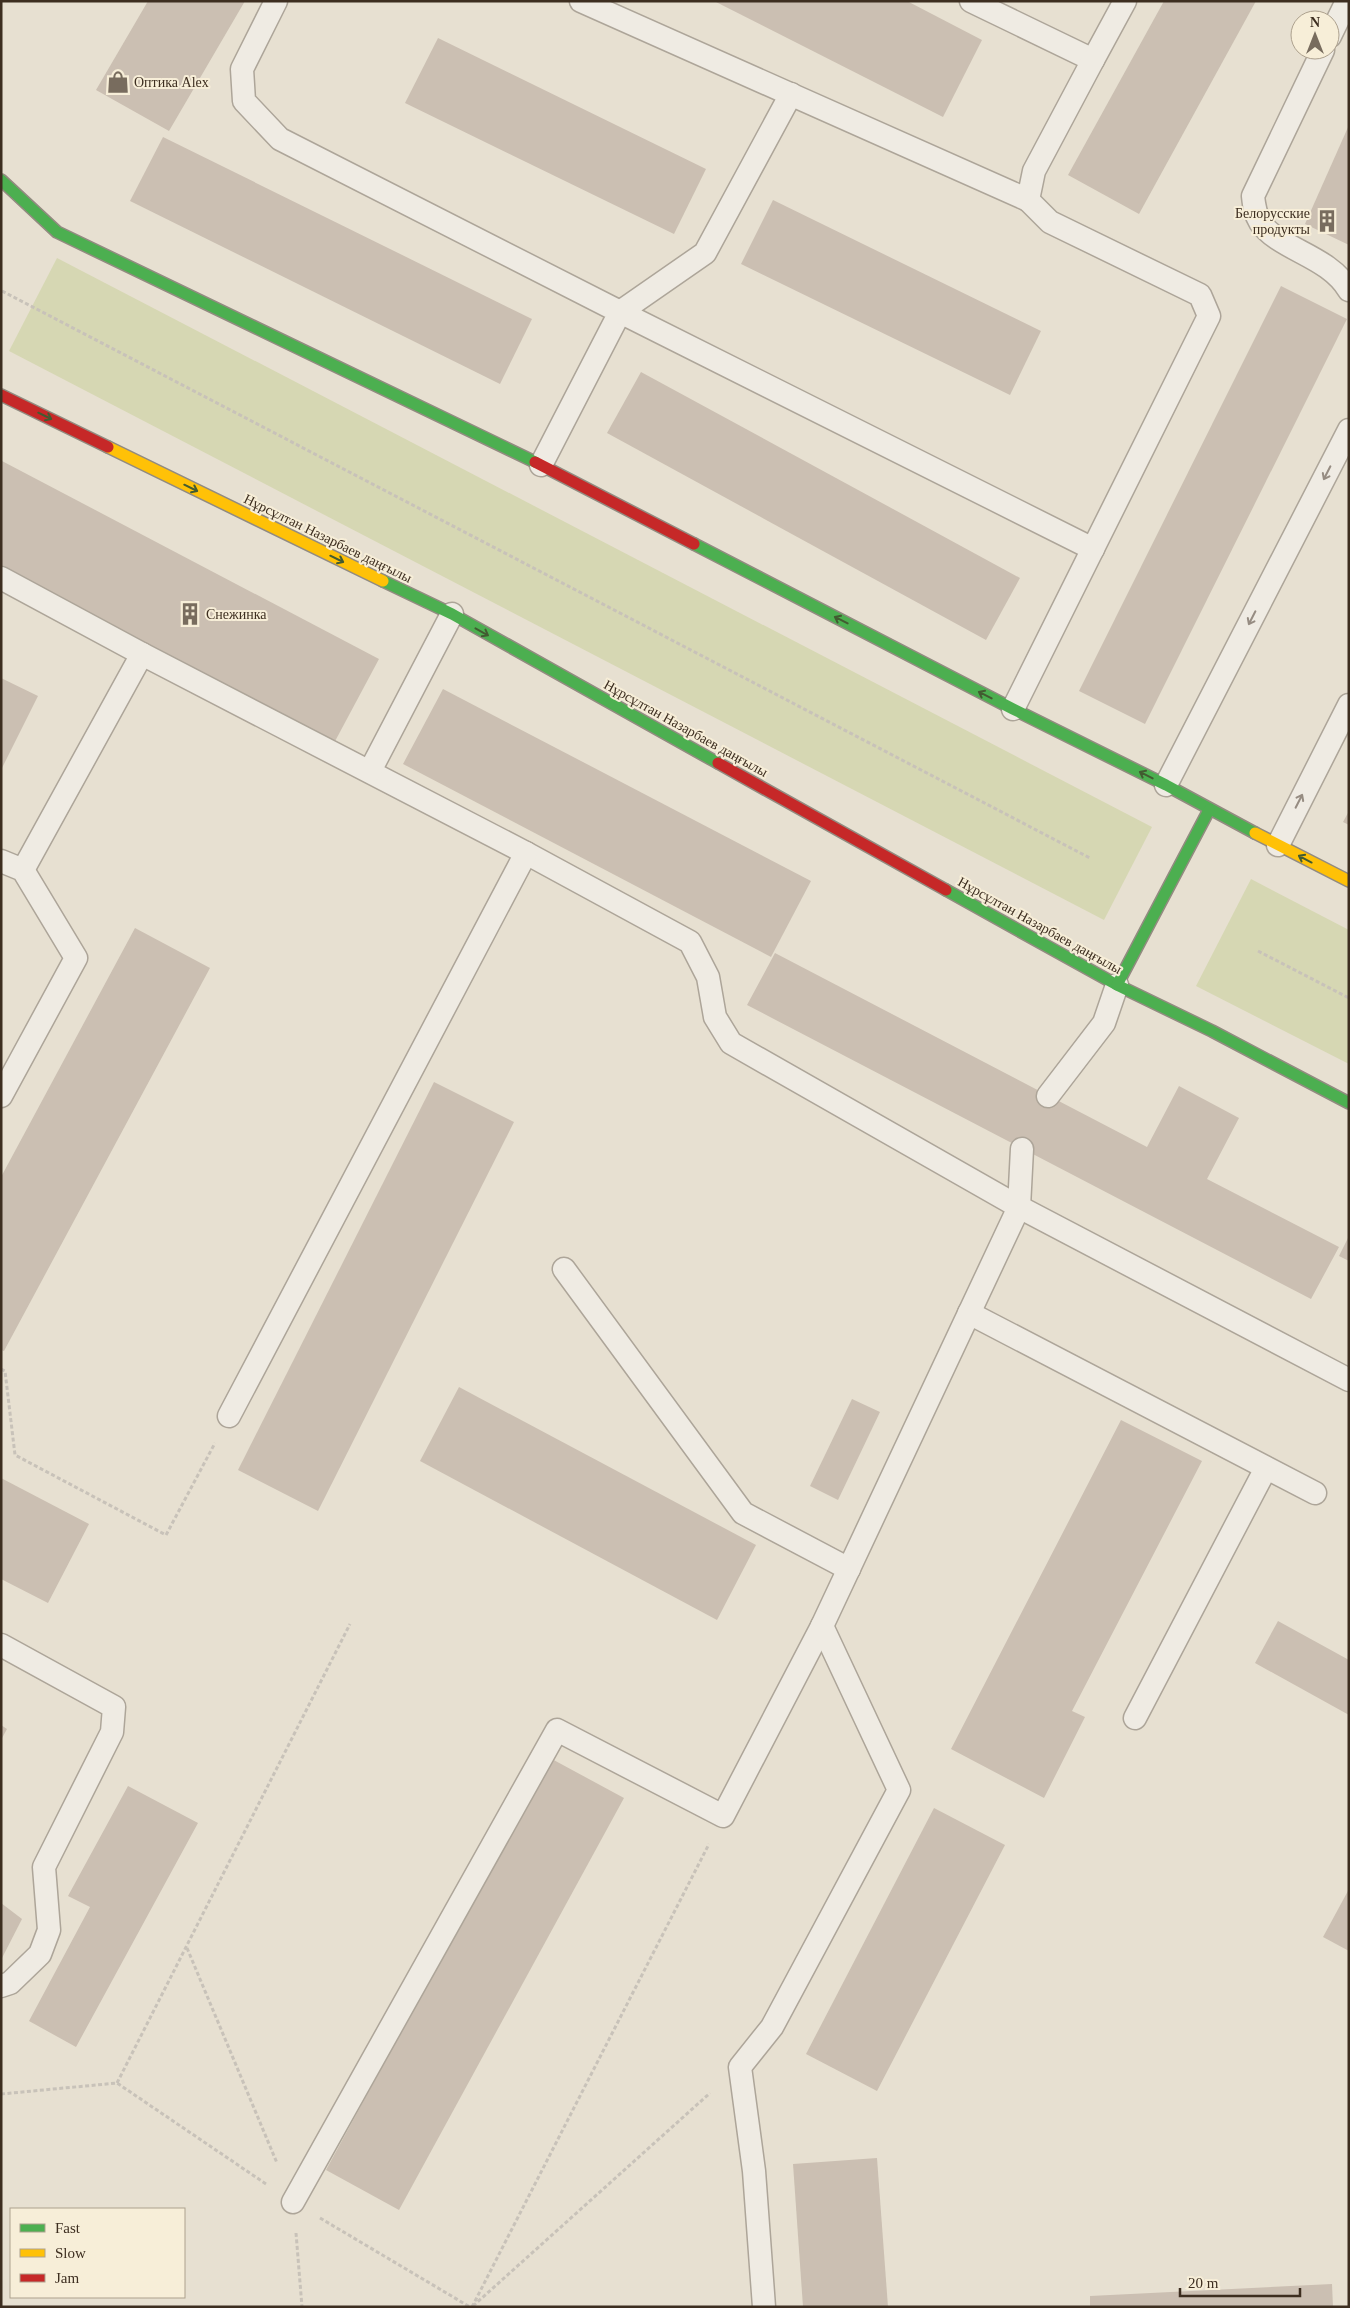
<svg xmlns="http://www.w3.org/2000/svg" width="1350" height="2308" font-family="'Times New Roman',serif">
<style>
.green{fill:#d6d7b3}
.building{fill:#cbbfb2}
.lines{fill:none;stroke-linecap:round;stroke-linejoin:round}
.lane-casing{stroke:#ada599;stroke-width:25}
.fast-casing{stroke:#928b80;stroke-width:14}
.slow-casing{stroke:#928b80;stroke-width:14}
.jam-casing{stroke:#928b80;stroke-width:14}
.path{stroke:#c8c2b9;stroke-width:3;stroke-dasharray:4 2.5;stroke-linecap:butt}
.lane{stroke:#efebe3;stroke-width:22}
.fast{stroke:#4caf50;stroke-width:11}
.slow{stroke:#ffc107;stroke-width:11}
.jam{stroke:#c62828;stroke-width:11}
.oneway{stroke:#425b31}
.oneway2{stroke:#968c82}
.labels{text-anchor:middle;stroke-width:4;stroke-linejoin:round;paint-order:stroke}
.poi-label{font-size:14px;fill:#3d2e20;stroke:#f7eed8;text-anchor:start}
.street-label{font-size:14px;fill:#3d2e20;stroke:#f7eed8}
</style>
<rect width="100%" height="100%" fill="#e7e0d1"/>
<g class="green">
<polygon points="57,258 1152,827 1104,920 9,351"/>
<polygon points="1251,879 1349,930 1349,1064 1196,986"/>
</g>
<g class="building">
<polygon points="148,1 245,1 169,131 96,90"/>
<polygon points="714,1 907,1 982,40 943,117"/>
<polygon points="1164,1 1256,1 1139,214 1068,175"/>
<polygon points="438,38 706,169 674,234 405,103"/>
<polygon points="1349,125 1349,245 1305,224"/>
<polygon points="163,137 532,319 500,384 130,201"/>
<polygon points="773,200 1041,331 1010,395 741,264"/>
<polygon points="1281,286 1347,319 1145,724 1079,691"/>
<polygon points="641,372 1020,578 986,640 607,433"/>
<polygon points="2,461 379,659 333,745 1,570"/>
<polygon points="1,678 38,696 1,770"/>
<polygon points="443,689 811,881 771,957 403,764"/>
<polygon points="1349,811 1349,825 1343,822"/>
<polygon points="135,928 210,968 4,1351 1,1350 1,1177"/>
<polygon points="775,953 1147,1147 1179,1086 1239,1118 1207,1179 1339,1247 1311,1299 747,1005"/>
<polygon points="434,1082 514,1122 318,1511 238,1470"/>
<polygon points="1349,1236 1349,1261 1339,1256"/>
<polygon points="459,1387 756,1545 717,1620 420,1461"/>
<polygon points="852,1399 880,1412 838,1500 810,1486"/>
<polygon points="1121,1420 1202,1461 1072,1711 1085,1717 1044,1798 951,1749"/>
<polygon points="1,1478 89,1524 48,1603 1,1579"/>
<polygon points="1278,1621 1349,1660 1349,1715 1255,1663"/>
<polygon points="1,1725 7,1729 1,1740"/>
<polygon points="550,1758 624,1798 399,2210 326,2170"/>
<polygon points="128,1786 198,1823 76,2047 29,2021 90,1907 68,1896"/>
<polygon points="934,1808 1005,1845 877,2091 806,2054"/>
<polygon points="1349,1889 1349,1951 1323,1937"/>
<polygon points="1,1903 22,1919 1,1960"/>
<polygon points="877,2158 888,2307 803,2307 793,2164"/>
<polygon points="1332,2284 1333,2307 1090,2307 1090,2296"/>
</g>
<g class="lines">
<defs>
<g id="lane">
<polyline points="276,1 242,69 244,101 280,139 620,312 541,465"/>
<polyline points="581,1 1028,200"/>
<polyline points="971,1 1093,60 1125,1"/>
<polyline points="1330,36 1347,1"/>
<path d="M1323,50L1253,196C1254,205 1255,214 1260,222C1279,250 1328,255 1349,290"/>
<polyline points="791,94 705,253 620,312 1093,549"/>
<polyline points="1,578 142,654 526,853 690,942 708,977 715,1017 731,1043 1019,1207 1349,1380"/>
<polyline points="1013,709 1209,316 1200,295 1050,222 1028,200 1034,171 1093,60"/>
<polyline points="370,771 452,614"/>
<polyline points="1166,785 1349,430"/>
<polyline points="1278,845 1349,705"/>
<polyline points="1,861 23,870 76,958 1,1096"/>
<polyline points="23,870 142,654"/>
<polyline points="1048,1096 1104,1023 1117,985"/>
<polyline points="564,1269 743,1513 849,1569"/>
<polyline points="969,1313 1315,1493"/>
<polyline points="229,1416 526,853"/>
<polyline points="1,1645 114,1707 112,1732 44,1867 49,1930 40,1954 10,1983 1,1986"/>
<polyline points="1135,1718 1266,1468"/>
<polyline points="293,2202 557,1730 723,1816 822,1626 1019,1207 1022,1149"/>
<polyline points="764,2307 754,2171 740,2067 772,2027 899,1790 822,1626"/>
</g>
<g id="fast">
<polyline points="1,180 57,232 535,462"/>
<polyline points="694,544 1013,709 1166,785 1255,833"/>
<polyline points="383,581 452,614 718,763"/>
<polyline points="946,890 1117,985 1212,1031 1349,1103"/>
<polyline points="1117,985 1209,810"/>
</g>
<g id="slow">
<polyline points="108,447 383,581"/>
<polyline points="1255,833 1349,881"/>
</g>
<g id="jam">
<polyline points="1,395 108,447"/>
<polyline points="535,462 694,544"/>
<polyline points="718,763 946,890"/>
</g>
</defs>
<use href="#lane" class="lane-casing"/>
<use href="#fast" class="fast-casing"/>
<use href="#slow" class="slow-casing"/>
<use href="#jam" class="jam-casing"/>
<g class="path">
<polyline points="2,291 1090,858"/>
<polyline points="1258,951 1349,998"/>
<polyline points="1,1369 5,1371 15,1455 166,1535 215,1443"/>
<polyline points="187,1948 277,2163"/>
<polyline points="117,2083 350,1624"/>
<polyline points="1,2094 117,2083 266,2184"/>
<polyline points="320,2218 470,2307"/>
<polyline points="296,2233 302,2307"/>
<polyline points="473,2306 710,2093"/>
<polyline points="472,2307 709,1844"/>
</g>
<use href="#lane" class="lane"/>
<use href="#fast" class="fast"/>
<use href="#slow" class="slow"/>
<use href="#jam" class="jam"/>
</g>
<defs><path id="oneway-shaft" d="M-6 0H5M1.5-3L5.5 0L1.5 3" fill="none" stroke-width="1.6" stroke-linecap="round" stroke-linejoin="round" transform="scale(1.25)"/></defs>
<g class="oneway">
<use href="#oneway-shaft" transform="translate(45 416) rotate(26)"/>
<use href="#oneway-shaft" transform="translate(191 488) rotate(26)"/>
<use href="#oneway-shaft" transform="translate(337 559) rotate(26)"/>
<use href="#oneway-shaft" transform="translate(841 620) rotate(-153)"/>
<use href="#oneway-shaft" transform="translate(482 632) rotate(29)"/>
<use href="#oneway-shaft" transform="translate(985 695) rotate(-153)"/>
<use href="#oneway-shaft" transform="translate(1146 775) rotate(-153)"/>
<use href="#oneway-shaft" transform="translate(1305 859) rotate(-152)"/>
</g>
<g class="oneway2">
<use href="#oneway-shaft" transform="translate(1327 473) rotate(117)"/>
<use href="#oneway-shaft" transform="translate(1252 618) rotate(117)"/>
<use href="#oneway-shaft" transform="translate(1299 801) rotate(-63)"/>
</g>
<defs>
<symbol id="shop-bare" viewBox="-9 -9 18 18"><path d="M-5-2.5h2.3a2.7 3.5 0 0 1 5.4 0H5L5.5 6h-11ZM-1.5-2.5h3a1.5 2.3 0 0 0-3 0Z" fill="#786c5e" stroke="#f7eed8" stroke-width="2.5" paint-order="stroke"/></symbol>
<symbol id="building-bare" viewBox="-9 -9 18 18"><path d="M-4-6H4V6H1V3H-1V6H-4ZM-2.5-4.3h1.7v1.8h-1.7ZM.8-4.3h1.7v1.8H.8ZM-2.5-1h1.7V.8h-1.7ZM.8-1h1.7V.8H.8Z" fill="#786c5e" stroke="#f7eed8" stroke-width="2.5" paint-order="stroke"/></symbol>
</defs>
<g fill-rule="evenodd">
<use href="#shop-bare" x="102" y="66" width="32" height="32"/>
<use href="#building-bare" x="1311" y="205" width="32" height="32"/>
<use href="#building-bare" x="174" y="598" width="32" height="32"/>
</g>
<g class="labels">
<g class="poi-label">
<text x="134" y="87">Оптика Alex</text>
<text x="1310" y="218" text-anchor="end">Белорусские<tspan x="1310" dy="16">продукты</tspan></text>
<text x="206" y="619">Снежинка</text>
</g>
<g class="street-label">
<text transform="translate(328 538) rotate(26)" y="5">Нұрсұлтан Назарбаев даңғылы</text>
<text transform="translate(686 728) rotate(29)" y="5">Нұрсұлтан Назарбаев даңғылы</text>
<text transform="translate(1040 925) rotate(29)" y="5">Нұрсұлтан Назарбаев даңғылы</text>
</g>
</g>
<rect width="1350" height="2308" fill="none" stroke="#3d2e20" stroke-width="5"/>
<rect x="10" y="2208" width="175" height="90" fill="#f7eed8" stroke="#ada18e"/>
<rect x="20" y="2224" width="25" height="8" fill="#4caf50" stroke="#ada18e"/>
<text x="55" y="2233" font-size="15" fill="#3d2e20">Fast</text>
<rect x="20" y="2249" width="25" height="8" fill="#ffc107" stroke="#ada18e"/>
<text x="55" y="2258" font-size="15" fill="#3d2e20">Slow</text>
<rect x="20" y="2274" width="25" height="8" fill="#c62828" stroke="#ada18e"/>
<text x="55" y="2283" font-size="15" fill="#3d2e20">Jam</text>
<g transform="translate(1315 35)"><circle r="24" fill="#f7eed8" stroke="#ada18e"/>
<path d="M0-4L9 19L0 12L-9 19Z" fill="#786c5e"/>
<text y="-8" font-size="14" font-weight="bold" text-anchor="middle" fill="#3d2e20">N</text>
</g>
<path d="M1180 2288v8h120v-8" fill="none" stroke="#3d2e20" stroke-width="2.5"/>
<text x="1188" y="2288" font-size="15" fill="#3d2e20" stroke="#f7eed8" stroke-width="4" paint-order="stroke">20 m</text>
</svg>
